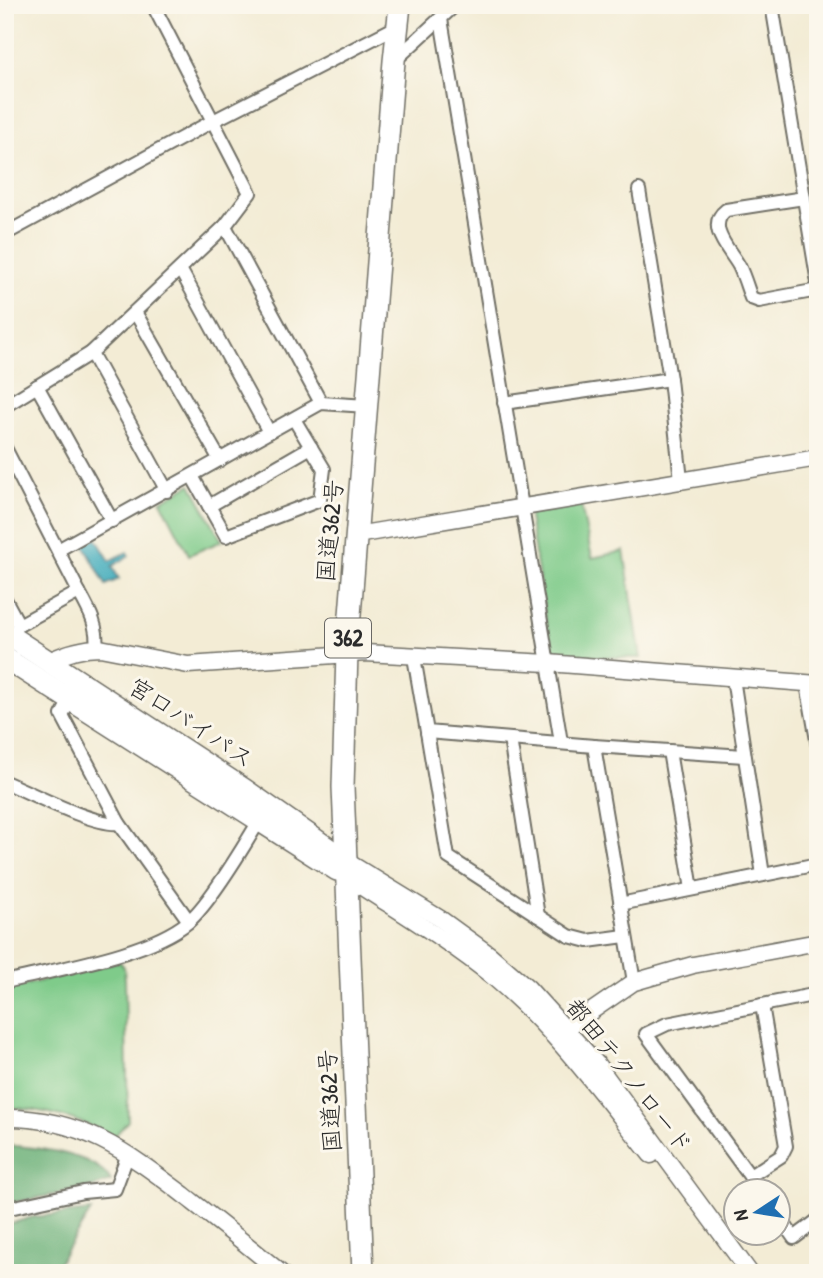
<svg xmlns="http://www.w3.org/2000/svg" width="823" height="1278" font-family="'Patrick Hand','Klee One',sans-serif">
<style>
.green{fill:#7fcb8a;stroke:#557b5a;stroke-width:2}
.forest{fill:#67af76;stroke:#496d50;stroke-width:2}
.water{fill:#3ba9ba;stroke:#336a72;stroke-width:2}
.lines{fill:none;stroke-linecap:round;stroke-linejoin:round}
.minor-casing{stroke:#716f66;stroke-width:16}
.tertiary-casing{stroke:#716f66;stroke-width:19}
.trunk-casing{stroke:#716f66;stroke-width:24}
.minor{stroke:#fff;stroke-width:12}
.tertiary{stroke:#fff;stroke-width:16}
.trunk{stroke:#fff;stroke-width:21}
.labels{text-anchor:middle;stroke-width:6;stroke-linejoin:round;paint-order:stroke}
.shield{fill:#fbf7ec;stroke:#696865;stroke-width:2}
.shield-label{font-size:23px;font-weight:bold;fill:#2b2b2b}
.street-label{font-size:24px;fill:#2b2b2b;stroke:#fbf7ec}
</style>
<rect width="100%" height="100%" fill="#fbf7ec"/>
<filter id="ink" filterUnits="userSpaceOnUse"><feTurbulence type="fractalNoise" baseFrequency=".0143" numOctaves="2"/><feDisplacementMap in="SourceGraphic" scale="14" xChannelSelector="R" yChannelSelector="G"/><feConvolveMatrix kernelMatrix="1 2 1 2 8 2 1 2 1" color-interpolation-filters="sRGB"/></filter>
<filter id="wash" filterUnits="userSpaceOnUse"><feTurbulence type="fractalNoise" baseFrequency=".00686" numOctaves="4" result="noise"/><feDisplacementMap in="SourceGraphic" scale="28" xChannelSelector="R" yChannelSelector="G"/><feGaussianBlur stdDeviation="1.57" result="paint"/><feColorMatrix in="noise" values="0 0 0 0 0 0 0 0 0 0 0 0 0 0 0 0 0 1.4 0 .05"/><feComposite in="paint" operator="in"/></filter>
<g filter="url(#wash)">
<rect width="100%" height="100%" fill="#f3ecd5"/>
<g class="green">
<polygon points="191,484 222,541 189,555 161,501"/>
<polygon points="581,505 592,558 624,551 641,658 556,656 551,652 529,517 530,514"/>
<path d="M119,961L124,967L125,979L128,1121L114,1137C80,1119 43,1109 5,1107V990Z"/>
</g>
<g class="forest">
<path d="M5,1145C34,1147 96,1153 111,1181L94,1187L5,1204Z"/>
<polygon points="91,1211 52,1273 5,1273 5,1225 33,1217"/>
</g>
<polygon class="water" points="96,538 110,561 127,552 129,556 112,566 119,579 106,585 84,545"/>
</g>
<g filter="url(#ink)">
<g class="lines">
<defs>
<g id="minor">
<polyline points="772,5 818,283"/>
<polyline points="441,19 561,742"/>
<polyline points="394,61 455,5"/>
<polyline points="639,190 670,379 681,480"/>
<path d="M804,198L726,210C705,226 730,250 739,266C744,276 747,287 751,298L759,301L818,290"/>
<polyline points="225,226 321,403"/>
<polyline points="5,234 213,121 398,26"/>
<polyline points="180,269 269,432"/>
<polyline points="135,312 220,460"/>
<polyline points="91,353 167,491"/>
<polyline points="37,386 112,521"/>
<polyline points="504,403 670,379"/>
<polyline points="5,406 91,353 225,226 250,193 153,5"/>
<polyline points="5,448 79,592 19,625 5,599"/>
<polyline points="192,476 226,536 320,500 324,469 294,419"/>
<polyline points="209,506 311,447"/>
<polyline points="58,550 321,403 367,406"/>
<path d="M79,592C89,610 99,627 96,648"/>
<polyline points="414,657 427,732 594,746 634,982"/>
<polyline points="733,678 763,875"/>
<polyline points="807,684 818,746"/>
<polyline points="70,700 62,715 119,823 189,921"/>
<polyline points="427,732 448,857 569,936 588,941 625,936"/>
<polyline points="510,739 538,916"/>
<polyline points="594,746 744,756"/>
<polyline points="669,751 692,889"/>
<path d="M5,782C31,793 94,826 119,823"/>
<polyline points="620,904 818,864"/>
<path d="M5,982C56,969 148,955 188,922C210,903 243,848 259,821"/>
<polyline points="750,1176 781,1156 786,1146 762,1005"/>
<polyline points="760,1190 646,1034 667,1024 818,994"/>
<polyline points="5,1209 83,1192 115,1189 128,1154"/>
<polyline points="778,1215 794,1238 818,1220"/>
</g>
<g id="tertiary">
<polyline points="356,535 818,458"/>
<path d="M49,661C66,653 81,648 100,648L188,665L365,653L548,663L818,684"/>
<polyline points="346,861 439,918 490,955 528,988 596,1063 750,1273"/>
<path d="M347,877C395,909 448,940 492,976C554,1028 601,1093 651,1155"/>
<polyline points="567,1028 634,982 693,965 818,942"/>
<path d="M5,1118C81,1117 127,1152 184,1195C217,1221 249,1246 281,1273"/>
</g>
<g id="trunk">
<polyline points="5,633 245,790 346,861"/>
<polyline points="5,658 337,870"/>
<polyline points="363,1273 343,787 347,653 394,61 400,5"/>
</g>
</defs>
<use href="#minor" class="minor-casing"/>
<use href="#tertiary" class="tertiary-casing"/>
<use href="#trunk" class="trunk-casing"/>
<use href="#minor" class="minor"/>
<use href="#tertiary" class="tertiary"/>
<use href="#trunk" class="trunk"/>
</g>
</g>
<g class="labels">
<rect class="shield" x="325" y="618.5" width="46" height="39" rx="5"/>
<g class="shield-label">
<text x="348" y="646">362</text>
</g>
<g class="street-label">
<text transform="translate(330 531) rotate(-85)" y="8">国道362号</text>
<text transform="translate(191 723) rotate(33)" y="8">宮口バイパス</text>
<text transform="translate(629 1076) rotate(52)" y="8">都田テクノロード</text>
<text transform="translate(330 1101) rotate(-93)" y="8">国道362号</text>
</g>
</g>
<rect width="823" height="1278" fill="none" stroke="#fbf7ec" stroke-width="28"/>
<g transform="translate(757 1212) rotate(258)"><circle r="33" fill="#fbf7ec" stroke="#a8a59f" stroke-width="2"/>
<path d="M0-5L12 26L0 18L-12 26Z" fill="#1f6fb2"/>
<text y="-10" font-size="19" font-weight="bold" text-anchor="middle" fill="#2b2b2b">N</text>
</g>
</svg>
